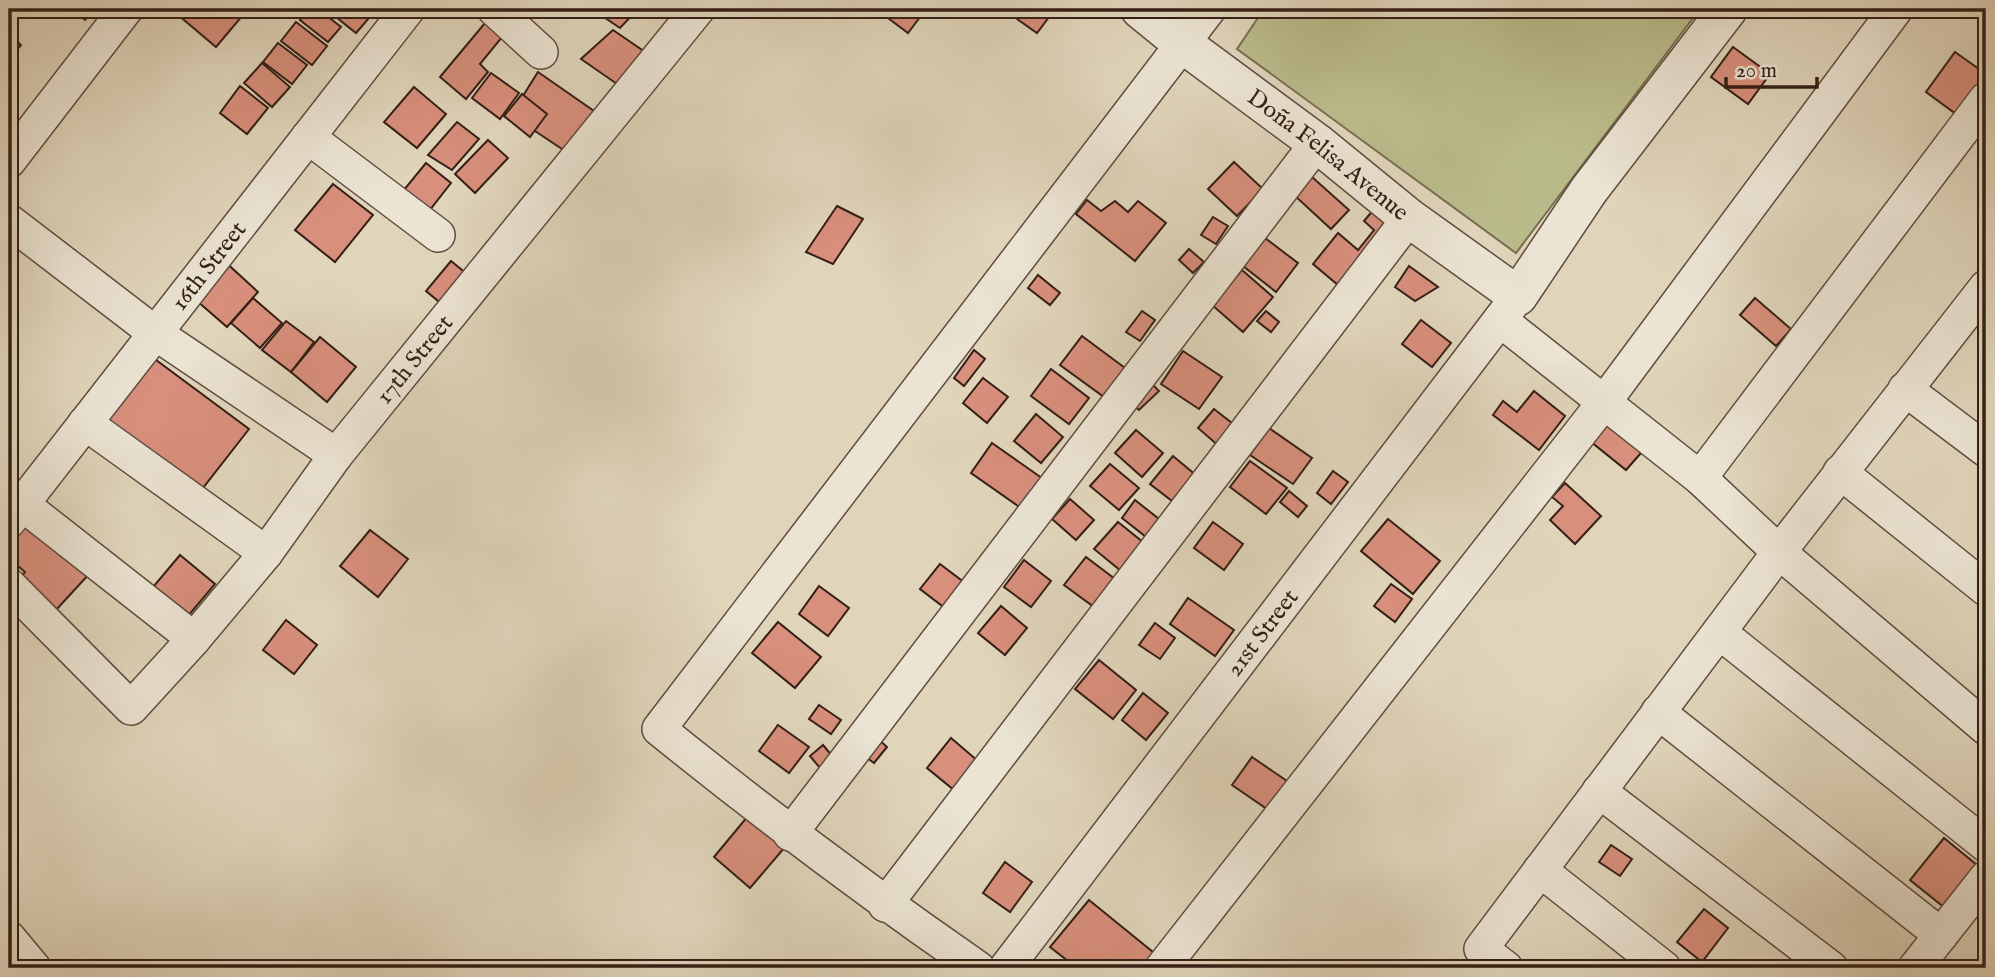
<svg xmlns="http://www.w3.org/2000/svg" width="1995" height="977" font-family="'IM FELL English',serif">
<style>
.green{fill:#babb8b;stroke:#776d50;stroke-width:2}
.building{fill:#d88f7c;stroke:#341f16;stroke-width:2}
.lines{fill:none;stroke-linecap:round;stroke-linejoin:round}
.minor-casing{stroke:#5f4c3f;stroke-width:36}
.tertiary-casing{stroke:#5f4c3f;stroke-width:41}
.minor{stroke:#ebe4d3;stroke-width:33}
.tertiary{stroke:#ebe4d3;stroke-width:38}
.labels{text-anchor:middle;stroke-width:7;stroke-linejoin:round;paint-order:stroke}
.street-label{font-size:24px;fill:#341f16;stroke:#ebe4d3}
</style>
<rect width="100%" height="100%" fill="#e0d5bb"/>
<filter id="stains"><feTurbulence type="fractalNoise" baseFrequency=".00286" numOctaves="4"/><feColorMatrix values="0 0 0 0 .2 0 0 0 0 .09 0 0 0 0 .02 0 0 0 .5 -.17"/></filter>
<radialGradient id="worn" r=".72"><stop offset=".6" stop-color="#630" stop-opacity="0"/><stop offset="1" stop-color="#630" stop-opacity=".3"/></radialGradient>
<polygon class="green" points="1264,9 1534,9 1545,15 1552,9 1699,10 1516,253 1237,49"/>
<g class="building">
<polygon points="71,9 95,9 85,20"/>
<polygon points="171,9 248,9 216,47"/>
<polygon points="309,9 318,9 341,27 328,42 300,20"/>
<polygon points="326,9 371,9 375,11 356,33"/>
<polygon points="592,9 638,9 620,28"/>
<polygon points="876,9 926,9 908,33"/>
<polygon points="1003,9 1055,9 1037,33"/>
<polygon points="490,17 507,31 480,64 488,72 466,99 440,77"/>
<polygon points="296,22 327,46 312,65 281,41"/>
<polygon points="613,30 645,52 617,84 581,59"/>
<polygon points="9,34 21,45 9,59"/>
<polygon points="278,43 307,65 292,84 263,62"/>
<polygon points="1733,47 1770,74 1748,104 1711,77"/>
<polygon points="1955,52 1986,74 1956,114 1926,92"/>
<polygon points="262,63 290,87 272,107 244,83"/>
<polygon points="538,72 604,118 571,155 511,115"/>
<polygon points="491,73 519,93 500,119 472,98"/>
<polygon points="240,86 268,108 247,134 220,113"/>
<polygon points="414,87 446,114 417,148 384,122"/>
<polygon points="522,94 547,114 530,137 504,116"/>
<polygon points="457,122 479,139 452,170 428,155"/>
<polygon points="488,140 508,158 475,193 455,174"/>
<polygon points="1234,162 1263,189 1237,216 1208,189"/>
<polygon points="426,163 451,183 429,211 403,191"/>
<polygon points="1312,177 1349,210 1331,229 1294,195"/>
<polygon points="333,184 373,215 335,262 295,230"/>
<polygon points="1087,200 1101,211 1115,201 1128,212 1138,201 1166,223 1135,261 1076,214"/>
<polygon points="837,206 863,219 833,264 806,252"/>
<polygon points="1375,208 1397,226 1344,290 1313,264 1338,233 1358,250 1374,230 1364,221"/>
<polygon points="1213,217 1228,226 1216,244 1201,235"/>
<polygon points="1265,238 1298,263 1276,292 1243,266"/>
<polygon points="1189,249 1204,262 1193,273 1179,260"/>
<polygon points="221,258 258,292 227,327 189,294"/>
<polygon points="451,261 468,275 443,305 426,291"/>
<polygon points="1409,266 1438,287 1415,301 1395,287"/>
<polygon points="1242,270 1273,297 1243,332 1212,305"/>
<polygon points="1038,275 1060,293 1050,305 1028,288"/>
<polygon points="253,298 282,323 260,348 231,323"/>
<polygon points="1755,298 1791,329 1776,346 1740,315"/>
<polygon points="1142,311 1155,320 1140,341 1126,332"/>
<polygon points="1266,311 1279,322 1271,332 1257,321"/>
<polygon points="1421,320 1451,343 1432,367 1402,344"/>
<polygon points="286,321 314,342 291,372 262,350"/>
<polygon points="1082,336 1125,368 1104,397 1060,365"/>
<polygon points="320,337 356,367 327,402 291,372"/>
<polygon points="974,350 985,359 964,386 954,378"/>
<polygon points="1183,351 1222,377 1199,409 1161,384"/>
<polygon points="152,357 249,429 199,493 103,421"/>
<polygon points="1051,369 1089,398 1069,424 1031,396"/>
<polygon points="983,378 1008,397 987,423 963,403"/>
<polygon points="1152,384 1159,391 1139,410 1132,404"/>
<polygon points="1534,391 1565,416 1539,450 1493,415 1503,401 1517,412"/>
<polygon points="1214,409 1237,427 1220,447 1198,428"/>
<polygon points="1036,414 1063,437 1041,463 1014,441"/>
<polygon points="1612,415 1648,445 1626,470 1590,441"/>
<polygon points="1269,428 1312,458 1293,484 1250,455"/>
<polygon points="1136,430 1163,453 1142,477 1115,453"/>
<polygon points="992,443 1046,481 1025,511 971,473"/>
<polygon points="1173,456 1198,477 1176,504 1150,484"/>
<polygon points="1250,461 1287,488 1266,514 1230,487"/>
<polygon points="1110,464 1139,488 1119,510 1090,486"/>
<polygon points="1333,471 1348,482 1331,504 1317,493"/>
<polygon points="1565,483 1601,516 1575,544 1550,520 1563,506 1552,497"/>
<polygon points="1289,491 1307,506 1298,517 1280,502"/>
<polygon points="1070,499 1094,520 1076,540 1052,519"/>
<polygon points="1135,500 1164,523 1150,540 1122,518"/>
<polygon points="1388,519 1440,561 1413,594 1361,551"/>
<polygon points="30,521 90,573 56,610 20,578 25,572 9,558 9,546"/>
<polygon points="1118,522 1149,547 1126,575 1094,549"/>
<polygon points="1213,522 1243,544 1224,570 1194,548"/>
<polygon points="370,530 408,559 378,597 340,566"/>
<polygon points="180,555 215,584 183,622 148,593"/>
<polygon points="1086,557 1115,579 1094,607 1064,585"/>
<polygon points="1024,560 1051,581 1031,607 1004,587"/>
<polygon points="940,564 969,586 950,612 920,589"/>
<polygon points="1391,584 1412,599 1395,622 1374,606"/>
<polygon points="819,586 849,608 828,636 799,614"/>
<polygon points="1188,598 1234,630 1215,656 1170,624"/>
<polygon points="1001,606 1027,628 1005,655 978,633"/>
<polygon points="286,620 317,645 294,674 263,650"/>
<polygon points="778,622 821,657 795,688 752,653"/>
<polygon points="1155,623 1175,638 1160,659 1139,645"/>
<polygon points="1099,660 1136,690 1113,719 1075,689"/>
<polygon points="1143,693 1168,713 1146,740 1122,720"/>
<polygon points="819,705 841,720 831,734 809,719"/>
<polygon points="778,725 809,747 789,773 759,751"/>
<polygon points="876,737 887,747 874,763 862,754"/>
<polygon points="951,738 978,761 954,790 927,768"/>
<polygon points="823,745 833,757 820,768 810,756"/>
<polygon points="1252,757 1287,781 1267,809 1232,785"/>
<polygon points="748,816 785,847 750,888 714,857"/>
<polygon points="1944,838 1983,870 1950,912 1910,880"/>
<polygon points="1611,845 1632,859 1620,876 1599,862"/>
<polygon points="1005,862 1032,882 1010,912 983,893"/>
<polygon points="1089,900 1159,957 1150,968 1077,968 1050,947"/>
<polygon points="1704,909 1728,928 1702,962 1677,942"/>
</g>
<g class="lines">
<defs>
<g id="minor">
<polyline points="494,9 541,52"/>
<polyline points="308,137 438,235"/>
<polyline points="9,161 126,9"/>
<polyline points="9,221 155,333 336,455"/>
<polyline points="1500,320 1700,478 1779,552 1986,728"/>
<polyline points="1905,389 1986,450"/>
<polyline points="85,423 266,553"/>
<polyline points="1840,472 1986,589"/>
<polyline points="1700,478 1986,99"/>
<polyline points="22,504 194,639"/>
<path id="s1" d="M9,521L408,9"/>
<path id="s2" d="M9,585L131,708L194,639L266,553L336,455L698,9"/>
<polyline points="1719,632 1986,845"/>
<polyline points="1658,712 1941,935"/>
<polyline points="1599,791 1831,968"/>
<polyline points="790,834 1317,143"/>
<polyline points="1540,870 1664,968"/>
<polyline points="885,905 1409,218"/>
<polyline points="9,938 34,968"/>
<path d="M978,968C868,892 763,813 659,729L1209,9"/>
<path id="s3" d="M1006,968L1518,296"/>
<polyline points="1162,968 1605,401 1896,9"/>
<polyline points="1506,968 1481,949 1779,552 1986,287"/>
<polyline points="1915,968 1986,878"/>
</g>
<g id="tertiary">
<path id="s4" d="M1140,9L1183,44L1317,143L1409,218L1518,296L1589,190L1728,9"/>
</g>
</defs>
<use href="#minor" class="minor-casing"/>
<use href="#tertiary" class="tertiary-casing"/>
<use href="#minor" class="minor"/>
<use href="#tertiary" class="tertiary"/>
</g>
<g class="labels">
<g class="street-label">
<text dy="8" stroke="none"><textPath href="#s4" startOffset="238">Doña Felisa Avenue</textPath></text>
<text dy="8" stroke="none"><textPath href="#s1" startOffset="324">16th Street</textPath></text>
<text dy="8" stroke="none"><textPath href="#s2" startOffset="623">17th Street</textPath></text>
<text dy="8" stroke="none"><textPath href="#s3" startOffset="422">21st Street</textPath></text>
</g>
</g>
<rect width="1995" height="977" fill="none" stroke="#e0d5bb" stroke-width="35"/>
<rect x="10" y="10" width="1974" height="956" fill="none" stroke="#341f16" stroke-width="3.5"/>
<rect x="18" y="18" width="1960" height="942" fill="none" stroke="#341f16" stroke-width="2"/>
<path d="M1726 77v10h91v-10" fill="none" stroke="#341f16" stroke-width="3.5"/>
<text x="1736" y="77" font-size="21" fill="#341f16" stroke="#ebe4d3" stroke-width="5" paint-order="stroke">20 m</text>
<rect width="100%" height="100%" filter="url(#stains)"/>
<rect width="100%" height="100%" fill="url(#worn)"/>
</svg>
